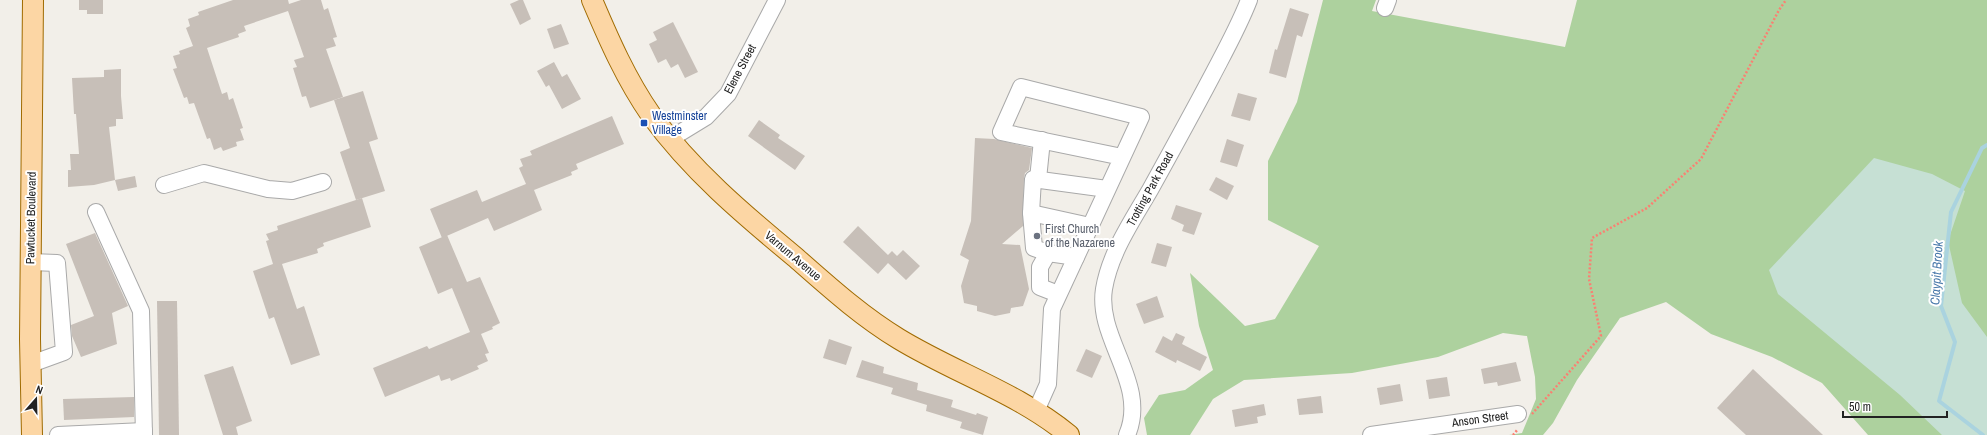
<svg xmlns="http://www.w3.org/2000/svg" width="1987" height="435" font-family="'Archivo Narrow',sans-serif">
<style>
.forest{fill:#add19e}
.wetland{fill:#c6e0d4}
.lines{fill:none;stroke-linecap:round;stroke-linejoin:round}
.stream{stroke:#aad3df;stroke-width:4}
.building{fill:#c7bfb8}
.minor-casing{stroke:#a9a9a9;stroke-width:18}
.major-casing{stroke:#a06b00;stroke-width:22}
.path{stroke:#fa8072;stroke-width:2.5;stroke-dasharray:2 2;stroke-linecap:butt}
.minor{stroke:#fff;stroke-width:16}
.major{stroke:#fcd6a4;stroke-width:20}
.transit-dot{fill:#1a4fb4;stroke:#fff;stroke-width:1.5}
.worship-dot{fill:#6b7280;stroke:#fff;stroke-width:1.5}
.labels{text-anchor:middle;stroke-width:4;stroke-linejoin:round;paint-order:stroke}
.street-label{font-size:12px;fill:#222;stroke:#fff}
.transit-label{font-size:12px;fill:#164399;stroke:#fff;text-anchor:start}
.worship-label{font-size:12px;fill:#5b616d;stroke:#fff;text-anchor:start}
.water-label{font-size:13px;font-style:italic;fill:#4a7aab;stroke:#fff}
</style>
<rect width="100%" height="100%" fill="#f2efe9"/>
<polygon class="forest" points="1323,0 1376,0 1372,11 1565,47 1577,0 1987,0 1987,435 1868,435 1822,383 1772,357 1711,334 1666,302 1620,318 1577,380 1553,423 1543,435 1509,435 1522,433 1536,399 1535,377 1527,336 1503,333 1438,357 1352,373 1244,380 1213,399 1190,435 1147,435 1144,418 1159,395 1185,390 1213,370 1199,326 1190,273 1245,326 1275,319 1319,246 1268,220 1268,161 1297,102"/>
<polygon class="wetland" points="1874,158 1932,174 1965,191 1948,241 1962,303 1987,337 1987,435 1942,435 1900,395 1778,294 1769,270"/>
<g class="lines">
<polyline class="stream" points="1983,435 1939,401 1955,342 1941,306 1951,212 1982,148 1987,145"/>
</g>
<g class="building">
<polygon points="79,0 103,0 103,14 87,14 87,10 79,10"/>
<polygon points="233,0 288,0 289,4 301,0 321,0 324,10 328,8 337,37 333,38 336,46 326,49 343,97 310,108 306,96 302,97 293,68 297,67 294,60 304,57 288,11 244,26 246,31 238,34 239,37 207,48 222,94 227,92 229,100 233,98 243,128 240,129 244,140 236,142 237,146 223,151 221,147 214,150 210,138 207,139 194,103 189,104 187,97 184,98 173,69 177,68 173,56 180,54 179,51 193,46 186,28 190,26 188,19 199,15 198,12"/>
<polygon points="519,0 523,0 531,19 520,25 510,4"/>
<polygon points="1290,8 1309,14 1302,37 1297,35 1286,78 1269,73 1275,49 1277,50"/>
<polygon points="673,22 698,72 685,78 678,64 671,68 666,59 658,63 649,44 657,40 653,32"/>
<polygon points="561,24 569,44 554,49 547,29"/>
<polygon points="554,62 562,77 567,74 581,99 562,109 549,85 546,87 537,71"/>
<polygon points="121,69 121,96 123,119 116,119 116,126 109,127 115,180 94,185 68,187 68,170 71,170 70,154 79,154 76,114 74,114 72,78 104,77 104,70"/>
<polygon points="363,91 378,139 369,142 385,191 356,200 340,152 350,148 334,100"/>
<polygon points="1238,93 1257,98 1250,121 1231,116"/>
<polygon points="612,116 624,144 576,164 578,169 571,172 572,175 534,190 542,210 494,231 488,218 442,238 430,209 477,190 482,202 526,184 519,168 523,166 520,159 532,155 530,151"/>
<polygon points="759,120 780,135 778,138 805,156 795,170 748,136"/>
<polygon points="975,138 994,139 1032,148 1029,170 1025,173 1024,178 1023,226 1002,244 1020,245 1029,289 1023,306 1011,308 1010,313 995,316 977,311 977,306 964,303 961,286 969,260 960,255 971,221"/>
<polygon points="1227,139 1244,145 1237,167 1220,162"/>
<polygon points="135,176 137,187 118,191 115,180"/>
<polygon points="1216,177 1234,186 1227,200 1209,190"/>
<polygon points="362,198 371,227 323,243 324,246 317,249 318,253 282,264 297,309 304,306 320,355 291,365 274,317 269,319 253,271 273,264 266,241 269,240 266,234 278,230 277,226"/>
<polygon points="1176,205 1202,213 1194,235 1182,231 1184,225 1171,219"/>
<polygon points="858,226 888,255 892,251 897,256 903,250 920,266 906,280 888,263 878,274 843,242"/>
<polygon points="95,233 128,306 112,313 117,344 81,357 72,336 71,325 94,316 66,244"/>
<polygon points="447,235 467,282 480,277 500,323 492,327 493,329 481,334 489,353 485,354 488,361 477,366 479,369 451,381 450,378 441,381 439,375 385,397 373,368 427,346 429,349 470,332 452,288 438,294 419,247"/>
<polygon points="1157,243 1172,247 1166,267 1151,263"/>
<polygon points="1157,296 1164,317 1144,324 1136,304"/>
<polygon points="157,301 177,301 179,435 159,435"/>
<polygon points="1176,333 1185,337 1182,344 1207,357 1200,371 1177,360 1176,363 1155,352 1163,336 1172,341"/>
<polygon points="829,339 852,347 846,365 823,358"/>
<polygon points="1086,349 1102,356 1092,378 1076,371"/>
<polygon points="862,360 884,367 883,373 918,383 917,390 953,400 951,407 976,415 977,413 988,417 983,435 960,428 962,422 926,411 927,405 891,394 893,388 856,377"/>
<polygon points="1516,362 1521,381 1498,386 1497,382 1484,384 1481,369"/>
<polygon points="233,366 252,421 236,427 238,435 223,435 204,375"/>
<polygon points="1753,369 1823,435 1746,435 1717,408"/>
<polygon points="1447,377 1450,396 1429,399 1426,380"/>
<polygon points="1400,384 1403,401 1380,405 1377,388"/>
<polygon points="1321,396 1323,413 1299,415 1297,399"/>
<polygon points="134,397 134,417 64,420 63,399"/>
<polygon points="1264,404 1266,415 1257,417 1258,423 1235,427 1232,410"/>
</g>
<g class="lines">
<defs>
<g id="minor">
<polyline points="1385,8 1388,0"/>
<polyline points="670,139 706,117 728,94 777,0"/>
<polyline points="1038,179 1042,140"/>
<polyline points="164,185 204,173 268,189 292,191 323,182"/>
<polyline points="96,212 141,311 144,435"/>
<polyline points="1031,213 1090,226"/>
<polyline points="1048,253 1040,267 1040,287 1058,294"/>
<polyline points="1076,257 1048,253 1034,248 1031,213 1033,179 1107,189"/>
<polyline points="31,364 64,352 57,263 31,262"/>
<polyline points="1036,411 1048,384 1052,309 1141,117 1021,87 1001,132 1122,157"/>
<polyline points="58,435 144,431"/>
<path d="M1127,435C1149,384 1096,339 1104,289C1110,253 1132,221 1150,190C1171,152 1192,114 1212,76C1225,51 1239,26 1249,0"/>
<polyline points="1371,435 1518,414"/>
</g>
<g id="major">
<path d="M592,0C609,40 626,79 651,115C691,170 743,214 795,257C828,286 861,316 899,339C955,373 1018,393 1069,435"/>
<polyline points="32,435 30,339 33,0"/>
</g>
</defs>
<use href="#minor" class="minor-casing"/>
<use href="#major" class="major-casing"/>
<g class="path">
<polyline points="1532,414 1601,336 1589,279 1592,238 1647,208 1701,159 1779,10 1786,0"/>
<polyline points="1513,435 1518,429"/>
</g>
<use href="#minor" class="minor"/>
<use href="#major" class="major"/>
</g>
<rect class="transit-dot" x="640" y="119" width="8" height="8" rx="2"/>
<circle class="worship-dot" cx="1037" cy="236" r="4"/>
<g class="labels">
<g class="street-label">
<text transform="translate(740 69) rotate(-62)" y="4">Elene Street</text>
<text transform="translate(1150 189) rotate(-61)" y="4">Trotting Park Road</text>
<text transform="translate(31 218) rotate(-89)" y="4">Pawtucket Boulevard</text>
<text transform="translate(793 256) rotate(40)" y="4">Varnum Avenue</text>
<text transform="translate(1480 419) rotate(-8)" y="4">Anson Street</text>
</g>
<g class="transit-label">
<text x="652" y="120">Westminster<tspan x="652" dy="14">Village</tspan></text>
</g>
<g class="worship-label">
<text x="1045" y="233">First Church<tspan x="1045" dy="14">of the Nazarene</tspan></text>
</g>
<g class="water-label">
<text transform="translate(1936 273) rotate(-87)" y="5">Claypit Brook</text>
</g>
</g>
<g transform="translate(36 399) rotate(20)" stroke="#ffffff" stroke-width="3" paint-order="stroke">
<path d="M0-3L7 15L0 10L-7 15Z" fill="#222222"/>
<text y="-6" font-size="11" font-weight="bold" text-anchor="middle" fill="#222222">N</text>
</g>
<path d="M1843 411v6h104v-6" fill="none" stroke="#222222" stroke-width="2"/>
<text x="1849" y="411" font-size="12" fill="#222222" stroke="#ffffff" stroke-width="3" paint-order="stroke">50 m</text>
</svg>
